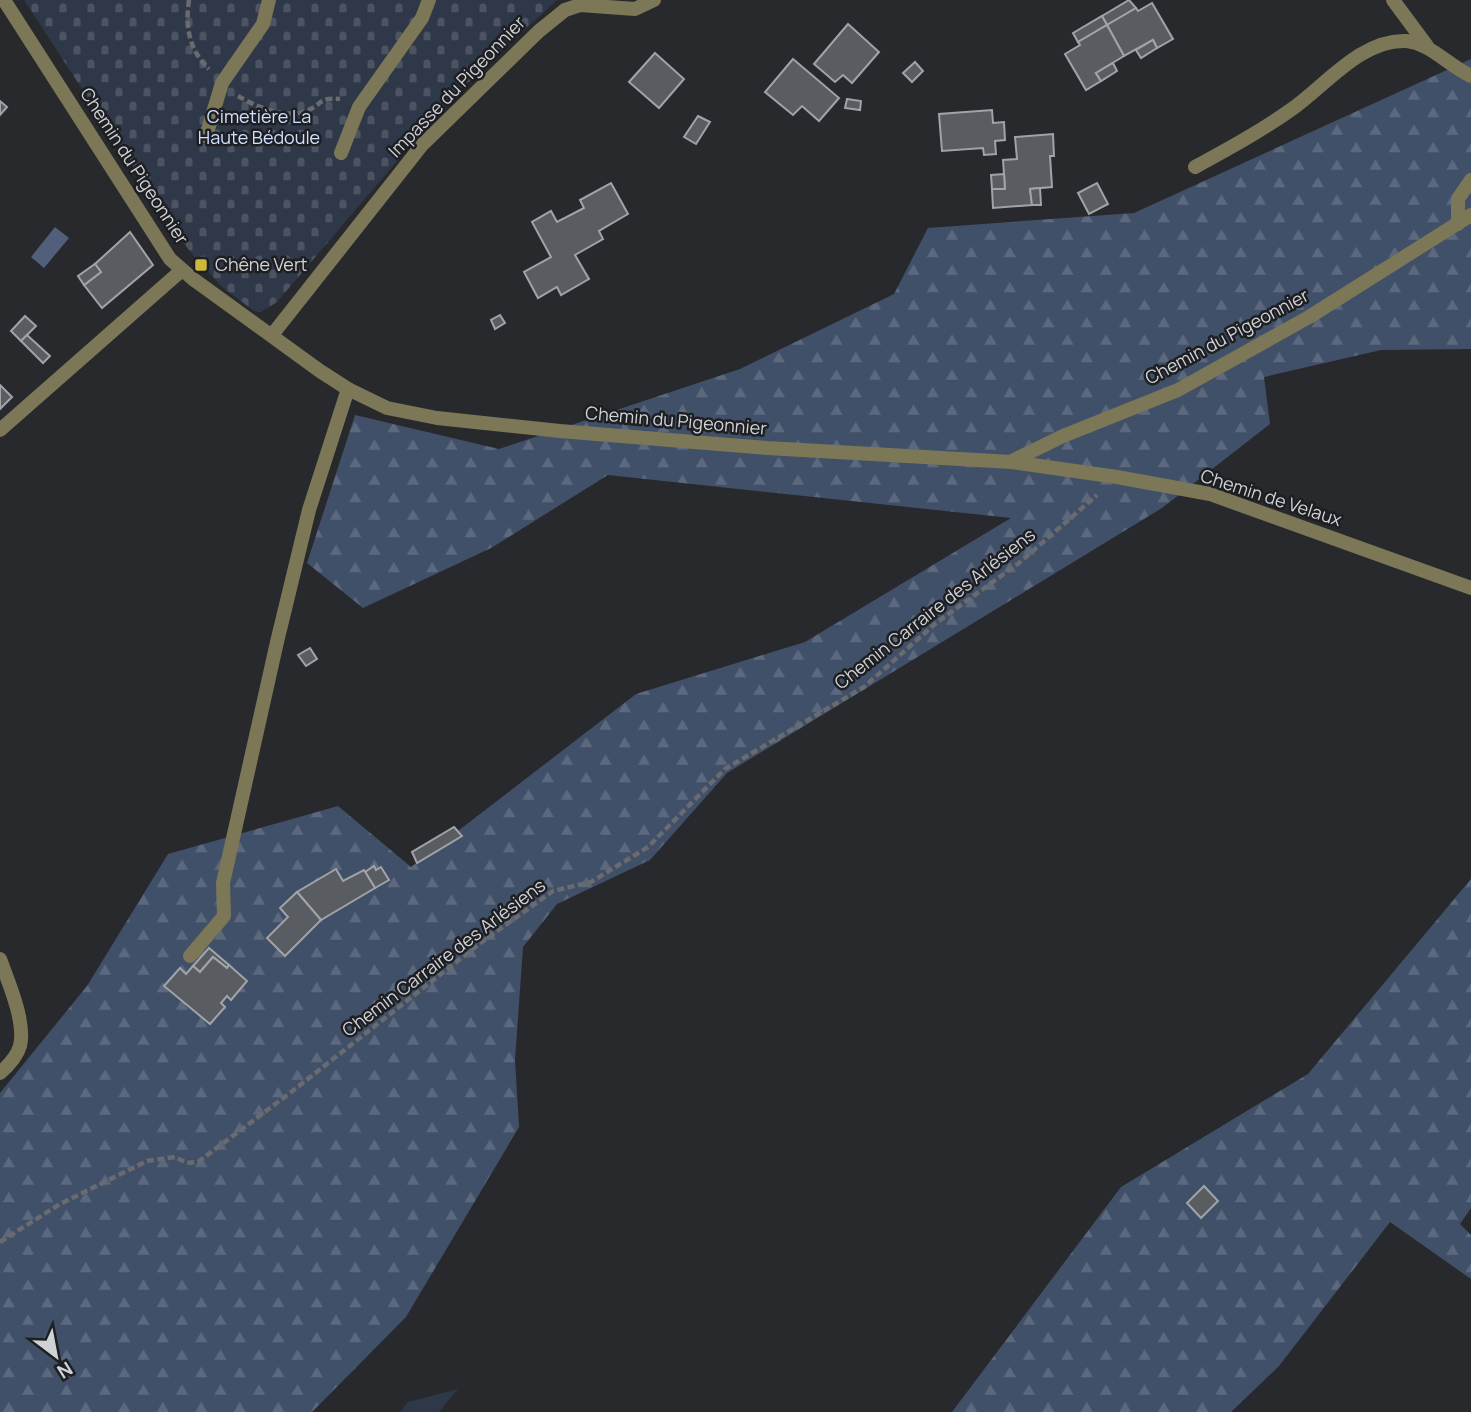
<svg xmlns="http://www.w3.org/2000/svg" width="1471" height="1412" viewBox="0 0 1471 1412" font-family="Manrope,sans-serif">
	<defs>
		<pattern id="forest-firs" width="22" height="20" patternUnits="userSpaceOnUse" patternTransform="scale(1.75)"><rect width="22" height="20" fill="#415069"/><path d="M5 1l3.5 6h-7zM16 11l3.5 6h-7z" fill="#5b687e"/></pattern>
		<pattern id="cemetery-stones" width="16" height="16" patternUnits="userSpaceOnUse" patternTransform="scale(1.75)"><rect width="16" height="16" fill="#2f3848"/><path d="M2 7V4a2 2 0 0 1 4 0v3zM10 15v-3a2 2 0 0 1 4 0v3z" fill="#4c5462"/></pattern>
	</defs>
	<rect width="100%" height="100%" fill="#27292d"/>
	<!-- green -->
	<polygon fill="#2f3848" points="458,1389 439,1412 400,1412 408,1402"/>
	<!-- forest -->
	<g fill="url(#forest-firs)">
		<polygon points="1471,59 1471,349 1381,350 1264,377 1270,424 1162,508 727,773 650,860 557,904 523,947 515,1060 519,1127 406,1317 312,1412 0,1412 0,1093 87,986 168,854 338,806 411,867 636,694 805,642 1011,518 608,475 491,548 363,608 307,563 355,415 499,449 740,369 894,294 928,228 1134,213"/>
		<polygon points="1471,879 1471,1208 1460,1224 1471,1235 1471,1279 1390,1222 1279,1366 1231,1412 952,1412 1121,1187 1308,1074"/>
	</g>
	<!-- cemetery -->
	<polygon fill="url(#cemetery-stones)" points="24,0 557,0 450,99 277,302 261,312 254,311 221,286 192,254 176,233"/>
	<!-- water -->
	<polygon fill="#515f7a" points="55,227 69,238 44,268 31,257"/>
	<!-- building -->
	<g fill="#595c60" stroke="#a0a3a8" stroke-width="2">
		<polygon points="1129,0 1136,8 1107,25 1102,16"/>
		<polygon points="1152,3 1173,39 1157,48 1153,40 1124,56 1107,25 1136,8 1138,11"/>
		<polygon points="1102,16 1107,25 1078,42 1073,33"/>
		<polygon points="848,24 879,52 852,83 843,75 835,82 814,64"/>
		<polygon points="1107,25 1124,56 1096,73 1101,81 1086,90 1065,54 1080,45 1078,42"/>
		<polygon points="1153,40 1157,48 1141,58 1136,50"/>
		<polygon points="655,53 684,79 659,108 629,82"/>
		<polygon points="793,59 839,98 819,121 802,106 793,115 765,92"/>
		<polygon points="915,62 923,71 912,82 903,73"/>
		<polygon points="1113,63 1117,71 1101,81 1096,73"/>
		<polygon points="847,99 861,101 860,110 845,108"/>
		<polygon points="0,101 7,107 0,115"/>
		<polygon points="992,110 993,123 1004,122 1005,140 995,141 996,154 984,155 983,148 942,151 939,114"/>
		<polygon points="698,116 710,122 696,144 684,137"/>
		<polygon points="1053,134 1054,156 1050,156 1052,187 1030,189 1032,205 993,208 992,189 1005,189 1003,160 1017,159 1015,137"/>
		<polygon points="1004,174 1005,189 992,189 991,175"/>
		<polygon points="611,183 628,214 599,231 603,239 575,255 589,279 561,295 557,287 538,298 524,272 551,257 532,222 551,211 557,222 584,208 580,200"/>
		<polygon points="1097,183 1108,204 1089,214 1078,193"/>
		<polygon points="1040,188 1041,205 1032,205 1030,189"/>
		<polygon points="130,232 153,265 102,308 84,285 101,272 95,264"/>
		<polygon points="95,264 101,272 84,285 78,276"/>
		<polygon points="500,315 505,323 495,329 491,320"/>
		<polygon points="25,316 36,326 21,341 11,331"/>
		<polygon points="27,335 50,356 43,363 21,341"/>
		<polygon points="0,385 12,397 0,409"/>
		<polygon points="310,648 317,659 306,666 298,655"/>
		<polygon points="454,827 462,836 417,863 412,852"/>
		<polygon points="374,866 376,870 381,867 389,880 375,888 365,872"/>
		<polygon points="336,869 343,881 364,870 375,888 321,920 297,892"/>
		<polygon points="297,892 321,920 285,956 267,938 288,917 280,908"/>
		<polygon points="209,948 229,965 227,968 213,957 200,972 193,966"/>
		<polygon points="213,957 227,968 229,965 247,981 231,1000 227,996 221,1003 225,1007 210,1024 164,986 180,968 186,974 193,966 200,972"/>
		<polygon points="1204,1186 1218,1201 1201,1218 1187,1203"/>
	</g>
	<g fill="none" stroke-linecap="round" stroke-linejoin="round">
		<!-- path -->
		<g stroke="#696b6f" stroke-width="4.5" stroke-dasharray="7 3.5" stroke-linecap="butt">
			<path d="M189,0C185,27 189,50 209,69"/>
			<path d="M238,96C257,107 284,119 306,111C323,105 317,97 340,99"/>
			<polyline points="0,1242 60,1204 147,1161 175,1157 187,1163 198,1162 290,1093 479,944 553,891 591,882 648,847 725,769 864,687 936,623 1019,563 1097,495"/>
		</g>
		<!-- service -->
		<g stroke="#7c7756" stroke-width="14">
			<polyline points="206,136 222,83 263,24 269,0"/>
			<polyline points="341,153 359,107 422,18 429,0"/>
			<polyline points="190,956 224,916 223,883 277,642 309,510 348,389"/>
			<path d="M0,959C8,981 26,1022 20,1046C17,1056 8,1066 0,1073"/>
		</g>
		<!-- minor -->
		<g stroke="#7c7756" stroke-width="14">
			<polyline points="4,0 170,259 193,279 320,371 348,389 387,408 437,418 560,431 767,448 1012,462 1117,477 1210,494 1471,588"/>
			<polyline points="1393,0 1427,46"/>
			<path d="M1195,167C1228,149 1261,131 1292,109C1325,86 1361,39 1406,41C1430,43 1449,66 1471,76"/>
			<polyline points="1458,224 1458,199 1471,180"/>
			<polyline points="272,335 422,145 539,31 565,10 580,5 635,9 654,0"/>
			<polyline points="0,430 182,270"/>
			<polyline points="1010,462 1063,436 1178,390 1309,317 1471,215"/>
		</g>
	</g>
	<!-- markers -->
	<rect fill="#ccb939" stroke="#1d1f23" stroke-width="2.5" x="194" y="258" width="14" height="14" rx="3.5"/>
	<g text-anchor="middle" stroke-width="5" stroke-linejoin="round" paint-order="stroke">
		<!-- street labels -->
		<g font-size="18" fill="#d1d2d5" stroke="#1d1f23">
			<text transform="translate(457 87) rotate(-46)" y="6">Impasse du Pigeonnier</text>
			<text transform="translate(134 166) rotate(57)" y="6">Chemin du Pigeonnier</text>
			<text transform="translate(1227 337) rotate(-28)" y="6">Chemin du Pigeonnier</text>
			<text transform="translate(676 421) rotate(5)" y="6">Chemin du Pigeonnier</text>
			<text transform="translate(1271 498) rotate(18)" y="6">Chemin de Velaux</text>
			<text transform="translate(935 609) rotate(-38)" y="6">Chemin Carraire des Arlésiens</text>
			<text transform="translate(444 958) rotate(-37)" y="6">Chemin Carraire des Arlésiens</text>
		</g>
		<!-- park labels -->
		<g font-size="18" fill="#cfe0fe" stroke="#1d1f23">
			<text x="259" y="123">Cimetière La<tspan x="259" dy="21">Haute Bédoule</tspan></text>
		</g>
		<!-- poi labels -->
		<g font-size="18" fill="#d1d2d5" stroke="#1d1f23" text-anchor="start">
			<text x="215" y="271">Chêne Vert</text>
		</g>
	</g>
	<!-- north arrow -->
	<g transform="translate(56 1356) rotate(148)" stroke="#1d1f23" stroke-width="5" paint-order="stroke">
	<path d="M0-5L12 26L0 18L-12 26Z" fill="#d1d2d5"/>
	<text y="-10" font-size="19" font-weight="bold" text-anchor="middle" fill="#d1d2d5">N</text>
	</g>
</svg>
